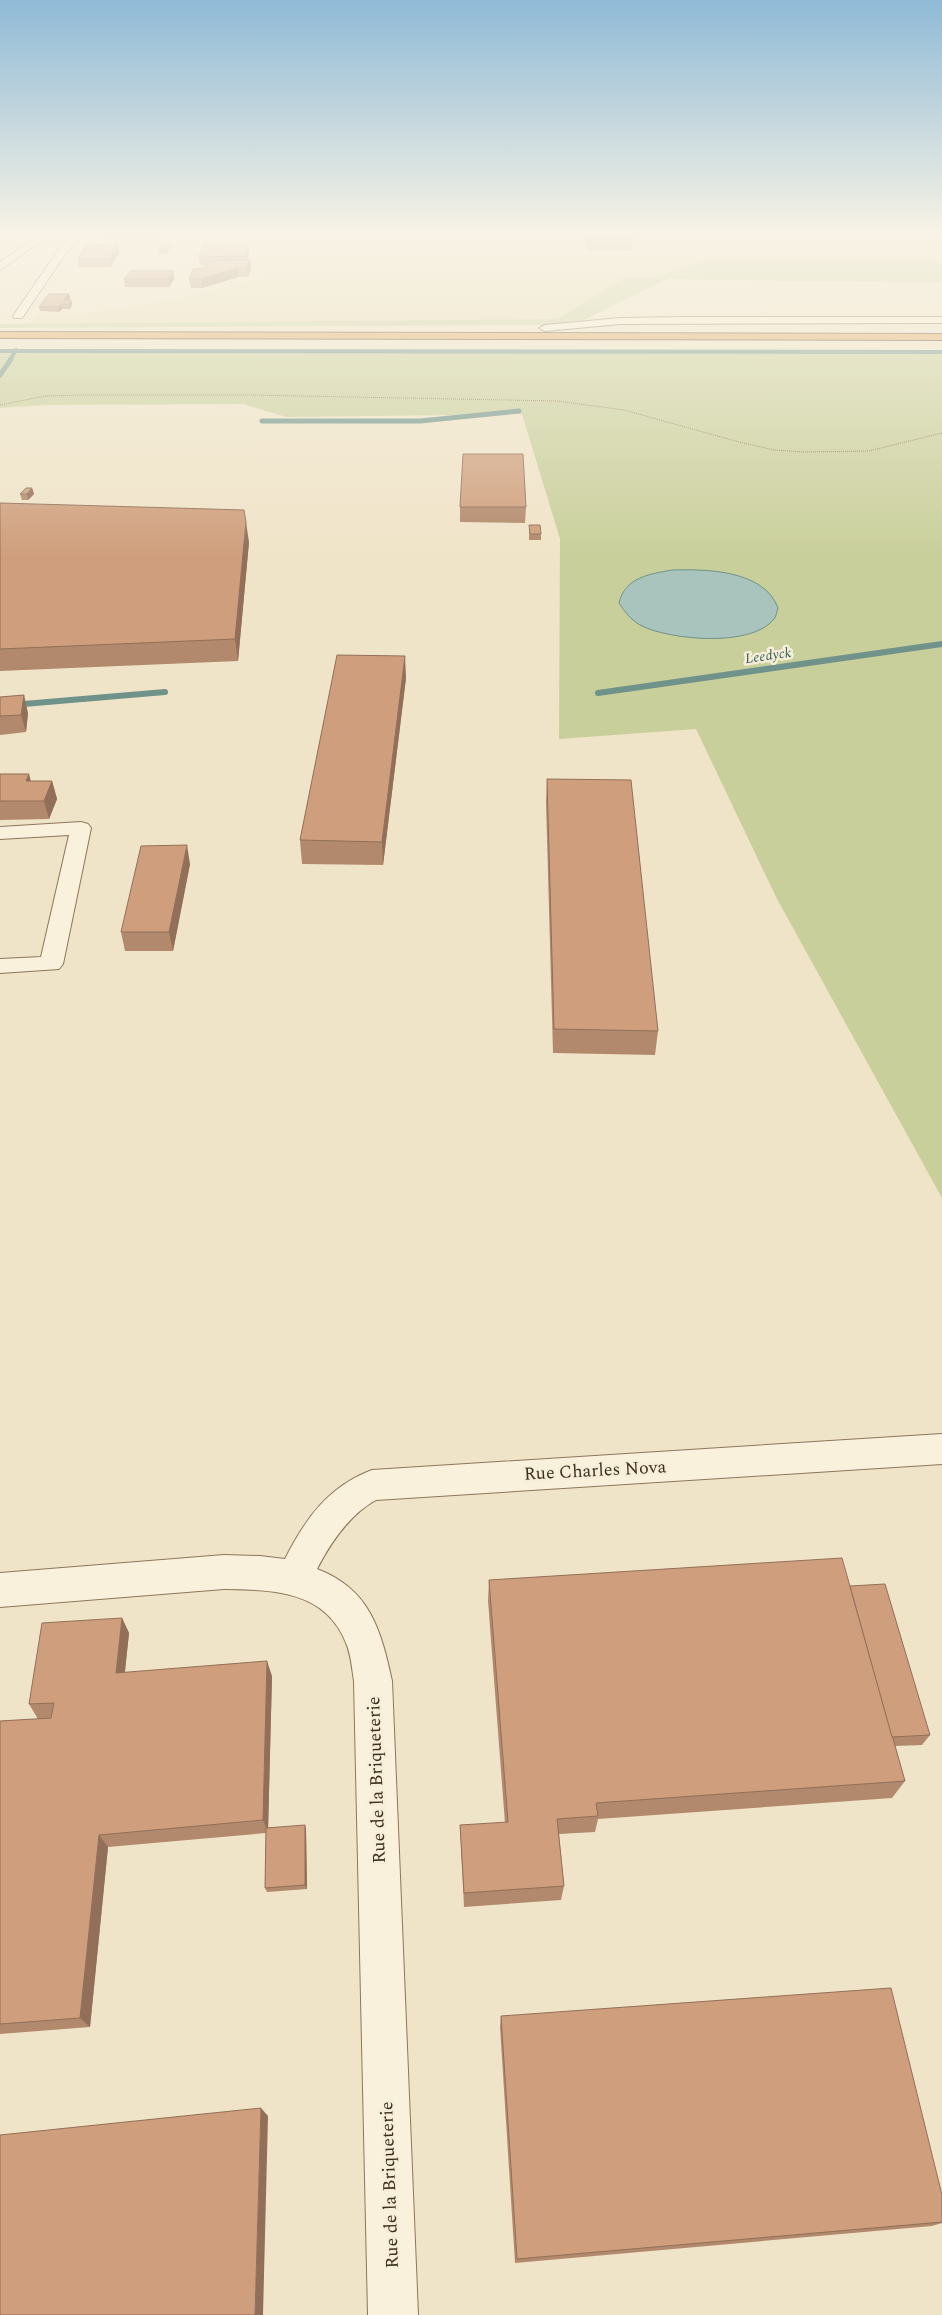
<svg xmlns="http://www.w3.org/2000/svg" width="942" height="2315" viewBox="0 0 942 2315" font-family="Spectral,serif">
	<rect width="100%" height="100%" fill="#f0e4c8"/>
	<!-- farmland -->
	<polygon fill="#e6deb5" points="246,232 570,232 577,253 634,255 633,239 641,239 640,232 942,232 942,261 704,260 658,277 625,277 558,319 30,324 40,314 89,313 140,305 174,299 262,276"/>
	<!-- green -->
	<g fill="#c9cf9b">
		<polygon points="704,260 942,261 942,283 667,279 584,320 543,325 0,328 0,324 557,319 625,277 658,277"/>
		<polygon points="0,349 942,350 942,1198 777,899 696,729 559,739 560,539 522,414 286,417 243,404 46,405 0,408"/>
	</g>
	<!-- water -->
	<path fill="#a9c4bc" stroke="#6f938a" d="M672,570C707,569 764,570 778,608C777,611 776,617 774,619C752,648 668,640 640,625C630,619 625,612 619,603C625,577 650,574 672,570Z"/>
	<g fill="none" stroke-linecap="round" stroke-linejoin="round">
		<!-- stream-far2 -->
		<g stroke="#6f938a" stroke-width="4">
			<polyline points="0,351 942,352"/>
			<polyline points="10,360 16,350"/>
		</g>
		<!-- stream-far1 -->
		<g stroke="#6f938a" stroke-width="5">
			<polyline points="0,375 11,359"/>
			<polyline points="262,421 420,421 519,411"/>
		</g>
		<!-- stream -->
		<g stroke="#6f938a" stroke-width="6">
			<polyline points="598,693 942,644"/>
			<polyline points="0,706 165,692"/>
		</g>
		<defs>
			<g id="minor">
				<polygon points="44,232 54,232 0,270 0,262"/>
				<polygon points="76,232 86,232 66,253 22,318 14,318 13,316 59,249"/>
				<polygon points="569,232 577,232 585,240 577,242 572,239"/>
				<polygon points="688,317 942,317 942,323 620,324 545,331 539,328 545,325 620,318"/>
				<polygon points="81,822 88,824 91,828 63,964 59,969 0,973 0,959 41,957 69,835 0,839 0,827"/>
				<path d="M942,1434V1464L376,1500C349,1515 331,1542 317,1569C370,1589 381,1630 392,1681L418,2315H368L354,1681C352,1669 351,1654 346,1643C325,1590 273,1590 224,1589L0,1607V1573L224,1555L260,1556L285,1559C305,1519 329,1486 372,1470Z"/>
			</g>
			<polygon id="highway" points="0,332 942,334 942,340 0,338"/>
		</defs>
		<!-- minor casing -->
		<use href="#minor" stroke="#8d765c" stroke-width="2"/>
		<!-- highway casing -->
		<use href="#highway" stroke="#5b4430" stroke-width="2"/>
		<!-- path -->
		<polyline stroke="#8d765c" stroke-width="1" stroke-dasharray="1 1" stroke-linecap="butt" points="0,405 45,396 86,395 249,395 557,401 624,410 739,442 774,450 804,452 869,451 942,433"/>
		<!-- minor -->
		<use href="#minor" fill="#faf1dc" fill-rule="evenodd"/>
		<!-- highway -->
		<use href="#highway" fill="#e0a458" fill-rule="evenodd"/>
	</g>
	<!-- wall -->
	<g fill="#b2896c">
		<polygon points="103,232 161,232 158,238 104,239"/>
		<polygon points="628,232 640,232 640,239 631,239 632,243 632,251 586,250 586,236 628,236"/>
		<polygon points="118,244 119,252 111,267 79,267 78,259"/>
		<polygon points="169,245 169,249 167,254 160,254 159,250"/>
		<polygon points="249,251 247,260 250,260 251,268 248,277 238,277 202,288 191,288 189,279 205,268 207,265 200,265 199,257"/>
		<polygon points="173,271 174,279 169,287 125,287 124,279"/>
		<polygon points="69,294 70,298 69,300 71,300 72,304 70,309 62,309 59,312 40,311 39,307"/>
		<polygon points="32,488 34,494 28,500 22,500 20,494"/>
		<polygon points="0,503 249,542 238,661 0,671"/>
		<polygon points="460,507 526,507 525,523 460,522"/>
		<polygon points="529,525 541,534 541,540 529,540"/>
		<polygon points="406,678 383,865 302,864 300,840"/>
		<polygon points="0,697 28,713 26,732 0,735"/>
		<polygon points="0,774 31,781 52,781 57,799 49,819 0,820"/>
		<polygon points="547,779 658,1031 655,1055 553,1053 546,802"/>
		<polygon points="190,864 173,951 125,951 121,932"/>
		<polygon points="489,1580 850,1586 930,1735 922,1745 895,1746 905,1781 892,1798 598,1819 595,1832 559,1834 564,1886 561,1900 464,1907 460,1825 505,1823 488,1601"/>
		<polygon points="122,1618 129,1633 125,1672 272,1676 268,1828 306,1829 307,1889 267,1892 265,1888 266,1833 108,1847 90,2027 0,2034 0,1721 38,1719 29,1704"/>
		<polygon points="501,2016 942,2195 942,2223 932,2226 515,2263 500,2027"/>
	</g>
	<!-- shaded-wall -->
	<g fill="#916f58">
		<polygon points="157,232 161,232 158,238"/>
		<polygon points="248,243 249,251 246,265 245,256"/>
		<polygon points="118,244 119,252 111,267 110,259"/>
		<polygon points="169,245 169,249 167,254 166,250"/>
		<polygon points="250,260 251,268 248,277 247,268"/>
		<polygon points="237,268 238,277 202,288 201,279"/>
		<polygon points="173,271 174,279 169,287 168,279"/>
		<polygon points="69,294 70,298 65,304 64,300"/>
		<polygon points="71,300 72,304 70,309 69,304"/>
		<polygon points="61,304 62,309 59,312 59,307"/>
		<polygon points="32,488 34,494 28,500 27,494"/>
		<polygon points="246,522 249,542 238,661 235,639"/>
		<polygon points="405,656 406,678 383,865 382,842"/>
		<polygon points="24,695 28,713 26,732 21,715"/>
		<polygon points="29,774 34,793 26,781"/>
		<polygon points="52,781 57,799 49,819 44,801"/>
		<polygon points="187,845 190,864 173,951 169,932"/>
		<polygon points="122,1618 129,1633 123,1688 116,1673"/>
		<polygon points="267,1661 272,1676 268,1833 263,1820"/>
		<polygon points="305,1825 306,1829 307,1889 305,1885"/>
		<polygon points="99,1835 108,1847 90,2027 80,2018"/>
		<polygon points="261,2108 268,2116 263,2315 255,2315"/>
	</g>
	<!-- building -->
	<g fill="#cf9f7d" stroke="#916f58">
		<polygon points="628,232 640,232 640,235 629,235"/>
		<polygon points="586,236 631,236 632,243 586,242"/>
		<polygon points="204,243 248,243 245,256 199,257"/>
		<polygon points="118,244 110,259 78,259 86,245"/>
		<polygon points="161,245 169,245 166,250 159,250"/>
		<polygon points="250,260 247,268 237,268 201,279 189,279 193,269 205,268 208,261"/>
		<polygon points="130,271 173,271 168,279 124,279"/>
		<polygon points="49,294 69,294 64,300 71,300 69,304 61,304 59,307 39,307"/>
		<polygon points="463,454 523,454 526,507 460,507"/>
		<polygon points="26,488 32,488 27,494 20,494"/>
		<polygon points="0,503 244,510 246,522 235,639 0,649"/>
		<polygon points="529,525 540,525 541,534 530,534"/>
		<polygon points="337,655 405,656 382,842 300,840"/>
		<polygon points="24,695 21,715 0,716 0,697"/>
		<polygon points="0,774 29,774 26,781 52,781 44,801 0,801"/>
		<polygon points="547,779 631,780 658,1031 554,1029"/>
		<polygon points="187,845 169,932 121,932 141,846"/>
		<polygon points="842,1558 905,1781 596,1803 598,1816 557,1819 564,1886 464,1893 460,1825 508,1822 489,1580"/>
		<polygon points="885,1584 930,1735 892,1737 850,1586"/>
		<polygon points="122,1618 116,1673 267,1661 263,1820 99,1835 80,2018 0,2024 0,1721 51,1718 54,1703 29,1704 42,1623"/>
		<polygon points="305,1825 305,1885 265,1888 266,1828"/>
		<polygon points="891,1988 942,2195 942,2222 517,2259 501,2016"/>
		<polygon points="261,2108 255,2315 0,2315 0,2135"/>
	</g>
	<!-- sky -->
	<linearGradient id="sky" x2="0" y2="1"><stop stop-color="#8fbad6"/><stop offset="0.42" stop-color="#f8f3e6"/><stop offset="1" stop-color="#f8f3e6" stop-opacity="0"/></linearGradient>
	<rect width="942" height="556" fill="url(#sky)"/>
	<g text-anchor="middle" stroke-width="5" stroke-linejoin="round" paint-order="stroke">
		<!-- far-water labels -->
		<g font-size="14" font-style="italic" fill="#2f5d5a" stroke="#f7eed8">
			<text transform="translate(768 655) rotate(-8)" y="5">Leedyck</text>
		</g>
		<!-- near-street labels -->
		<g font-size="18" fill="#3d2e20" stroke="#f7eed8">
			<text transform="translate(595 1470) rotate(-3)" y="6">Rue Charles Nova</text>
			<text transform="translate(376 1780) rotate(-92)" y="6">Rue de la Briqueterie</text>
			<text transform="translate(389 2185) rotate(-92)" y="6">Rue de la Briqueterie</text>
		</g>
	</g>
</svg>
